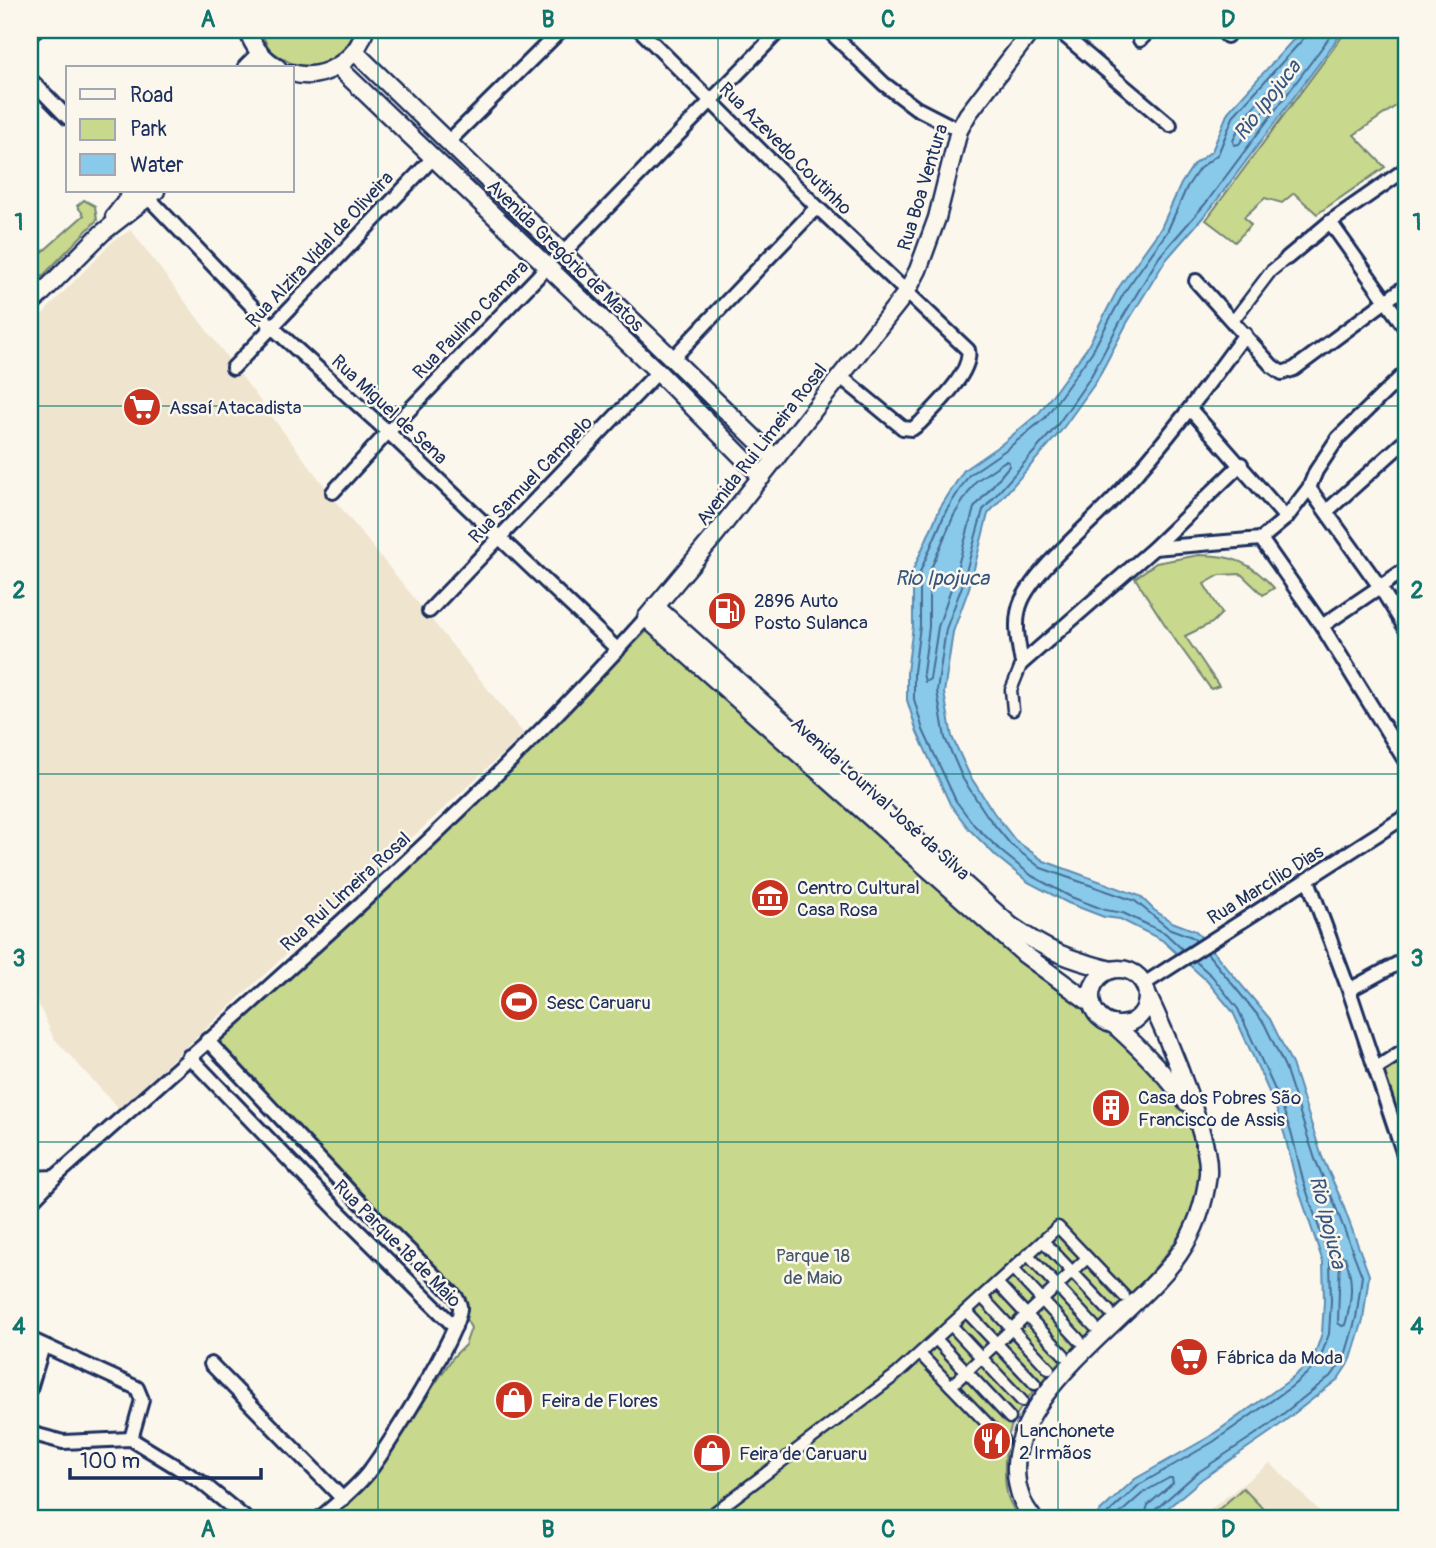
<svg xmlns="http://www.w3.org/2000/svg" width="1436" height="1548" viewBox="0 0 1436 1548" font-family="Pangolin,sans-serif">
	<rect width="100%" height="100%" fill="#fbf7ec"/>
	<filter id="ink" filterUnits="userSpaceOnUse"><feTurbulence type="fractalNoise" baseFrequency=".0143" numOctaves="2"/><feDisplacementMap in="SourceGraphic" scale="14" xChannelSelector="R" yChannelSelector="G"/><feConvolveMatrix kernelMatrix="1 2 1 2 8 2 1 2 1" color-interpolation-filters="sRGB"/></filter>
	<g filter="url(#ink)">
		<!-- built -->
		<g fill="#efe4ce">
			<polygon points="131,230 338,504 524,734 119,1109 53,1037 30,984 30,327 114,240"/>
			<polygon points="1270,1463 1327,1518 1199,1518"/>
		</g>
		<!-- green -->
		<g fill="#c8d88c" stroke="#728475" stroke-width="2">
			<path d="M260,30H356C344,60 313,79 284,59C279,56 273,53 270,49C266,44 263,36 260,30Z"/>
			<polygon points="1347,30 1406,30 1406,99 1354,135 1385,167 1317,214 1294,193 1282,203 1265,198 1244,217 1251,225 1235,242 1206,220"/>
			<polygon points="84,200 95,206 97,220 30,289 30,263 84,215 77,206"/>
			<path d="M1199,555C1233,555 1252,563 1274,588L1263,595L1241,574L1220,575L1204,584L1222,613L1212,623L1185,636L1219,686L1211,689L1171,634L1135,578L1156,563Z"/>
			<path d="M652,626L1124,1042C1146,1066 1175,1089 1189,1119C1249,1241 1066,1329 1016,1416C1004,1437 1003,1471 1007,1494C1009,1502 1015,1511 1018,1518H322L372,1477L454,1356L465,1345L471,1328L465,1317L221,1045L222,1038C370,905 512,767 652,626Z"/>
			<polygon points="1406,1057 1406,1113 1402,1135 1382,1071"/>
			<polygon points="1243,1488 1272,1518 1209,1518"/>
		</g>
		<!-- water -->
		<polygon fill="#89c9ea" stroke="#5d8bb2" stroke-width="2" points="1302,30 1344,30 1211,208 1165,261 1127,323 1096,382 1061,431 988,514 969,588 953,632 944,693 952,737 970,776 994,813 1015,840 1044,861 1140,896 1154,910 1172,922 1196,931 1270,1019 1292,1064 1322,1157 1340,1197 1369,1275 1363,1320 1351,1359 1338,1379 1272,1431 1202,1479 1156,1518 1093,1518 1135,1479 1209,1437 1287,1382 1313,1360 1322,1333 1324,1301 1323,1262 1296,1182 1285,1136 1275,1105 1233,1012 1207,981 1162,940 1120,919 1104,917 1068,903 1028,882 997,857 969,829 950,804 917,732 907,700 907,672 913,626 913,570 940,508 964,470 1003,443 1039,413 1087,348 1119,287 1161,228 1181,184 1194,164 1212,151 1228,112"/>
		<g fill="none" stroke-linecap="round" stroke-linejoin="round">
			<!-- shore -->
			<g stroke="#476d96" stroke-width="2">
				<polygon points="1277,81 1282,81 1283,86 1239,144 1234,145 1233,141 1242,120"/>
				<polygon points="1005,461 1009,462 1009,466 974,508 953,583 938,627 930,679 925,682 923,673 929,627 929,573 954,515 976,481"/>
				<polyline points="1196,941 1192,937 1168,928 1135,901 1041,868 1011,845 988,817 963,779 945,738 937,691 946,629 962,586 983,510 1056,427 1090,378 1121,320 1159,257 1206,203 1335,30"/>
				<polyline points="1183,950 1165,933 1123,913 1105,910 1071,897 1032,876 1002,852 974,825 956,801 923,730 914,699 914,672 920,626 920,572 946,511 969,475 1007,449 1045,418 1092,352 1125,291 1167,232 1187,187 1199,169 1218,154 1234,115 1305,37 1307,30"/>
				<path d="M1340,1256L1345,1257C1354,1280 1352,1301 1345,1325L1342,1326L1338,1323Z"/>
				<polyline points="1103,1518 1139,1485 1213,1442 1291,1387 1318,1364 1329,1334 1331,1301 1330,1261 1303,1180 1292,1135 1281,1103 1238,1009 1212,976 1195,961"/>
				<polyline points="1115,1518 1144,1492 1169,1478 1172,1478 1173,1483 1148,1505 1144,1518"/>
				<polyline points="1153,1518 1155,1510 1197,1473 1268,1426 1333,1374 1345,1356 1356,1318 1362,1276 1333,1200 1315,1159 1285,1067 1264,1023 1207,953"/>
			</g>
			<defs>
				<g id="pedestrian">
					<polyline points="1233,321 1271,271 1287,258"/>
					<polyline points="1013,710 1011,690 1022,663"/>
					<polyline points="1043,1241 1109,1311"/>
					<polyline points="1028,1255 1094,1326"/>
					<polyline points="1013,1269 1079,1340"/>
					<polyline points="997,1283 1064,1355"/>
					<polyline points="982,1297 1049,1369"/>
					<polyline points="966,1311 1035,1384"/>
					<polyline points="951,1325 1022,1401"/>
					<polyline points="936,1339 1010,1418"/>
					<polyline points="920,1354 1003,1440"/>
					<polyline points="951,1386 1087,1258"/>
					<polyline points="707,1518 897,1374 1058,1227 1124,1296"/>
				</g>
				<g id="minor">
					<path d="M640,30L817,207L968,350C973,372 935,407 920,423L912,429L903,428L841,377"/>
					<polyline points="828,30 884,84 916,108 959,130"/>
					<polyline points="1058,30 1170,125"/>
					<polyline points="1221,30 1227,36"/>
					<polyline points="30,36 36,30"/>
					<polyline points="1140,40 1150,30"/>
					<polyline points="30,79 68,118"/>
					<polyline points="449,141 561,30"/>
					<polyline points="142,191 272,327 388,432 618,650"/>
					<polyline points="1330,222 1406,329"/>
					<polyline points="564,252 780,30"/>
					<polyline points="1287,258 1330,222 1406,169"/>
					<polyline points="1196,281 1272,366 1282,373 1294,369 1406,286"/>
					<polyline points="673,358 817,207"/>
					<polyline points="233,368 433,158"/>
					<polyline points="1190,409 1286,518"/>
					<polyline points="1309,488 1380,587 1406,629"/>
					<polyline points="333,492 388,432 548,266"/>
					<polyline points="1327,511 1406,440"/>
					<polyline points="1261,539 1322,626 1406,762"/>
					<polyline points="1261,539 1286,518 1309,488 1316,471 1338,438 1406,372"/>
					<polyline points="1154,548 1261,539"/>
					<polyline points="429,611 658,372"/>
					<polyline points="1322,626 1406,569"/>
					<path d="M1022,663C1018,642 1013,620 1022,600C1038,566 1093,522 1119,493C1165,443 1205,389 1245,334"/>
					<polyline points="1022,663 1154,548 1241,464"/>
					<polyline points="1308,880 1349,990 1406,1161"/>
					<polyline points="1144,984 1406,816"/>
					<polyline points="1349,990 1406,959"/>
					<path d="M207,1040L355,1197L456,1297C457,1300 460,1303 460,1307C462,1330 385,1452 367,1474C353,1491 336,1504 320,1518"/>
					<polyline points="189,1056 336,1209 455,1327"/>
					<polyline points="1375,1069 1406,1049"/>
					<polyline points="30,1178 55,1177"/>
					<path d="M30,1203L55,1177C257,997 466,820 646,618"/>
					<polyline points="30,1339 137,1388 142,1400 131,1439"/>
					<polyline points="211,1364 343,1499"/>
					<polyline points="30,1389 43,1346"/>
					<polyline points="30,1433 63,1442 131,1439 201,1482 245,1518"/>
				</g>
				<g id="tertiary">
					<path d="M248,30C252,47 264,59 278,68"/>
					<polyline points="1032,30 968,114 959,130 937,218 918,270 906,293 712,539 646,618 1024,954 1092,1004"/>
					<polyline points="355,52 776,459"/>
					<polyline points="338,67 658,372 762,477"/>
					<polyline points="246,68 260,54"/>
					<path d="M292,73C323,82 357,60 365,30"/>
					<polyline points="114,217 134,191"/>
					<polyline points="30,305 102,233 156,191"/>
					<path d="M656,607L1010,925C1047,951 1068,959 1111,970"/>
					<circle cx="1119" cy="997" r="28"/>
					<path d="M1113,1024C1140,1048 1165,1073 1186,1102"/>
					<path d="M1033,1518C1029,1512 1024,1506 1022,1500C984,1405 1133,1321 1179,1254C1195,1231 1205,1202 1208,1174C1209,1156 1203,1139 1198,1122C1184,1078 1167,1036 1147,994"/>
				</g>
			</defs>
			<!-- pedestrian casing -->
			<use href="#pedestrian" stroke="#1b2f5e" stroke-width="15"/>
			<!-- minor casing -->
			<use href="#minor" stroke="#1b2f5e" stroke-width="18"/>
			<!-- tertiary casing -->
			<use href="#tertiary" stroke="#1b2f5e" stroke-width="21"/>
			<!-- pedestrian -->
			<use href="#pedestrian" stroke="#fbf7ec" stroke-width="10"/>
			<!-- minor -->
			<use href="#minor" stroke="#fbf7ec" stroke-width="12"/>
			<!-- tertiary -->
			<use href="#tertiary" stroke="#fbf7ec" stroke-width="16"/>
		</g>
	</g>
	<!-- grid -->
	<path fill="none" stroke="#0f766e" stroke-width="2" stroke-opacity="0.55" d="M378,30V1518M718,30V1518M1058,30V1518M30,406H1406M30,774H1406M30,1142H1406"/>
	<!-- icons -->
	<defs>
		<symbol id="supermarket-disc" viewBox="-11 -11 22 22"><circle r="9.5" fill="#c8321e" stroke="#fbf7ec"/><path d="M-6-5.5h2.5l.6 2H6L4.5 2H-2.5L-4.4-4H-6ZM-1.5 3.2a1.3 1.3 0 1 0 .1 0ZM3 3.2a1.3 1.3 0 1 0 .1 0Z" fill="#fff"/></symbol>
		<symbol id="fuel-disc" viewBox="-11 -11 22 22"><circle r="9.5" fill="#c8321e" stroke="#fbf7ec"/><path d="M-5.5-6h7V0h2V4h1.3V-2.5L3-4.5l.8-.8L6-3V5H2.5V1h-1V6h-7ZM-4.2-4.7v3.2H.2V-4.7Z" fill="#fff"/></symbol>
		<symbol id="museum-disc" viewBox="-11 -11 22 22"><circle r="9.5" fill="#c8321e" stroke="#fbf7ec"/><path d="M0-6L6-3V-2H-6V-3ZM-5-1h2V3h-2ZM-1-1h2V3h-2ZM3-1h2V3H3ZM-6 4H6V6H-6Z" fill="#fff"/></symbol>
		<symbol id="stadium-disc" viewBox="-11 -11 22 22"><circle r="9.5" fill="#c8321e" stroke="#fbf7ec"/><path d="M0-5a6.5 5 0 1 0 0 10a6.5 5 0 1 0 0-10ZM-3.5-1.8h7v3.6h-7Z" fill="#fff"/></symbol>
		<symbol id="building-disc" viewBox="-11 -11 22 22"><circle r="9.5" fill="#c8321e" stroke="#fbf7ec"/><path d="M-4-6H4V6H1V3H-1V6H-4ZM-2.5-4.3h1.7v1.8h-1.7ZM.8-4.3h1.7v1.8H.8ZM-2.5-1h1.7V.8h-1.7ZM.8-1h1.7V.8H.8Z" fill="#fff"/></symbol>
		<symbol id="shop-disc" viewBox="-11 -11 22 22"><circle r="9.5" fill="#c8321e" stroke="#fbf7ec"/><path d="M-5-2.5h2.3a2.7 3.5 0 0 1 5.4 0H5L5.5 6h-11ZM-1.5-2.5h3a1.5 2.3 0 0 0-3 0Z" fill="#fff"/></symbol>
		<symbol id="restaurant-disc" viewBox="-11 -11 22 22"><circle r="9.5" fill="#c8321e" stroke="#fbf7ec"/><path d="M-5-6h1v4h1v-4h1v4h1v-4h1v5L-1.5 .5V6h-2V.5L-5-1ZM5-6V6H3V1.5H1.5Q1.5-4 5-6Z" fill="#fff"/></symbol>
	</defs>
	<g fill-rule="evenodd">
		<use href="#supermarket-disc" x="120" y="385" width="44" height="44"/>
		<use href="#fuel-disc" x="705" y="589" width="44" height="44"/>
		<use href="#museum-disc" x="748" y="876" width="44" height="44"/>
		<use href="#stadium-disc" x="497" y="980" width="44" height="44"/>
		<use href="#building-disc" x="1089" y="1086" width="44" height="44"/>
		<use href="#supermarket-disc" x="1167" y="1335" width="44" height="44"/>
		<use href="#shop-disc" x="492" y="1378" width="44" height="44"/>
		<use href="#restaurant-disc" x="970" y="1419" width="44" height="44"/>
		<use href="#shop-disc" x="690" y="1431" width="44" height="44"/>
	</g>
	<g text-anchor="middle" stroke-width="5" stroke-linejoin="round" paint-order="stroke">
		<!-- street labels -->
		<g font-size="19" fill="#1b2f5e" stroke="#fbf7ec">
			<text transform="translate(786 148) rotate(45)" y="7">Rua Azevedo Coutinho</text>
			<text transform="translate(922 187) rotate(-73)" y="7">Rua Boa Ventura</text>
			<text transform="translate(319 249) rotate(-47)" y="7">Rua Alzira Vidal de Oliveira</text>
			<text transform="translate(566 255) rotate(44)" y="7">Avenida Gregório de Matos</text>
			<text transform="translate(470 319) rotate(-46)" y="7">Rua Paulino Camara</text>
			<text transform="translate(390 409) rotate(43)" y="7">Rua Miguel de Sena</text>
			<text transform="translate(761 444) rotate(-52)" y="7">Avenida Rui Limeira Rosal</text>
			<text transform="translate(530 479) rotate(-46)" y="7">Rua Samuel Campelo</text>
			<text transform="translate(881 798) rotate(42)" y="7">Avenida Lourival José da Silva</text>
			<text transform="translate(1265 884) rotate(-32)" y="7">Rua Marcílio Dias</text>
			<text transform="translate(345 891) rotate(-42)" y="7">Rua Rui Limeira Rosal</text>
			<text transform="translate(398 1243) rotate(45)" y="7">Rua Parque 18 de Maio</text>
		</g>
		<!-- poi labels -->
		<g font-size="19" fill="#1b2f5e" stroke="#fbf7ec" text-anchor="start">
			<text x="169" y="414">Assaí Atacadista</text>
			<text x="754" y="607">2896 Auto<tspan x="754" dy="22">Posto Sulanca</tspan></text>
			<text x="797" y="894">Centro Cultural<tspan x="797" dy="22">Casa Rosa</tspan></text>
			<text x="546" y="1009">Sesc Caruaru</text>
			<text x="1138" y="1104">Casa dos Pobres São<tspan x="1138" dy="22">Francisco de Assis</tspan></text>
			<text x="1216" y="1364">Fábrica da Moda</text>
			<text x="541" y="1407">Feira de Flores</text>
			<text x="1019" y="1437">Lanchonete<tspan x="1019" dy="22">2 Irmãos</tspan></text>
			<text x="739" y="1460">Feira de Caruaru</text>
		</g>
		<!-- park labels -->
		<g font-size="19" fill="#46596a" stroke="#fbf7ec">
			<text x="813" y="1262">Parque 18<tspan x="813" dy="22">de Maio</tspan></text>
		</g>
		<!-- water labels -->
		<g font-size="21" font-style="italic" fill="#365681" stroke="#fbf7ec">
			<text transform="translate(1267 100) rotate(-52)" y="7">Rio Ipojuca</text>
			<text x="942" y="585">Rio Ipojuca</text>
			<text transform="translate(1328 1222) rotate(76)" y="7">Rio Ipojuca</text>
		</g>
	</g>
	<!-- margin -->
	<rect width="1436" height="1548" fill="none" stroke="#fbf7ec" stroke-width="77"/>
	<!-- legend -->
	<rect x="66" y="66" width="228" height="126" fill="#fbf7ec" stroke="#a1a7b3" stroke-width="2"/>
	<rect x="80" y="89" width="35" height="10" fill="#fbf7ec" stroke="#a1a7b3" stroke-width="2"/>
	<text x="130" y="102" font-size="21" fill="#1b2f5e">Road</text>
	<rect x="80" y="119" width="35" height="21" fill="#c8d88c" stroke="#a1a7b3" stroke-width="2"/>
	<text x="130" y="136" font-size="21" fill="#1b2f5e">Park</text>
	<rect x="80" y="154" width="35" height="21" fill="#89c9ea" stroke="#a1a7b3" stroke-width="2"/>
	<text x="130" y="172" font-size="21" fill="#1b2f5e">Water</text>
	<!-- scale -->
	<path d="M70 1468v10h191v-10" fill="none" stroke="#1b2f5e" stroke-width="3.5"/>
	<text x="80" y="1468" font-size="21" fill="#1b2f5e" stroke="#fbf7ec" stroke-width="5" paint-order="stroke">100 m</text>
	<rect x="38" y="38" width="1360" height="1472" fill="none" stroke="#0f766e" stroke-width="2.5"/>
	<g font-size="23" text-anchor="middle" font-weight="bold" fill="#0f766e">
		<text x="208" y="27">A</text>
		<text x="548" y="27">B</text>
		<text x="888" y="27">C</text>
		<text x="1228" y="27">D</text>
		<text x="19" y="230">1</text>
		<text x="1417" y="230">1</text>
		<text x="19" y="598">2</text>
		<text x="1417" y="598">2</text>
		<text x="19" y="966">3</text>
		<text x="1417" y="966">3</text>
		<text x="19" y="1334">4</text>
		<text x="1417" y="1334">4</text>
		<text x="208" y="1537">A</text>
		<text x="548" y="1537">B</text>
		<text x="888" y="1537">C</text>
		<text x="1228" y="1537">D</text>
	</g>
</svg>
